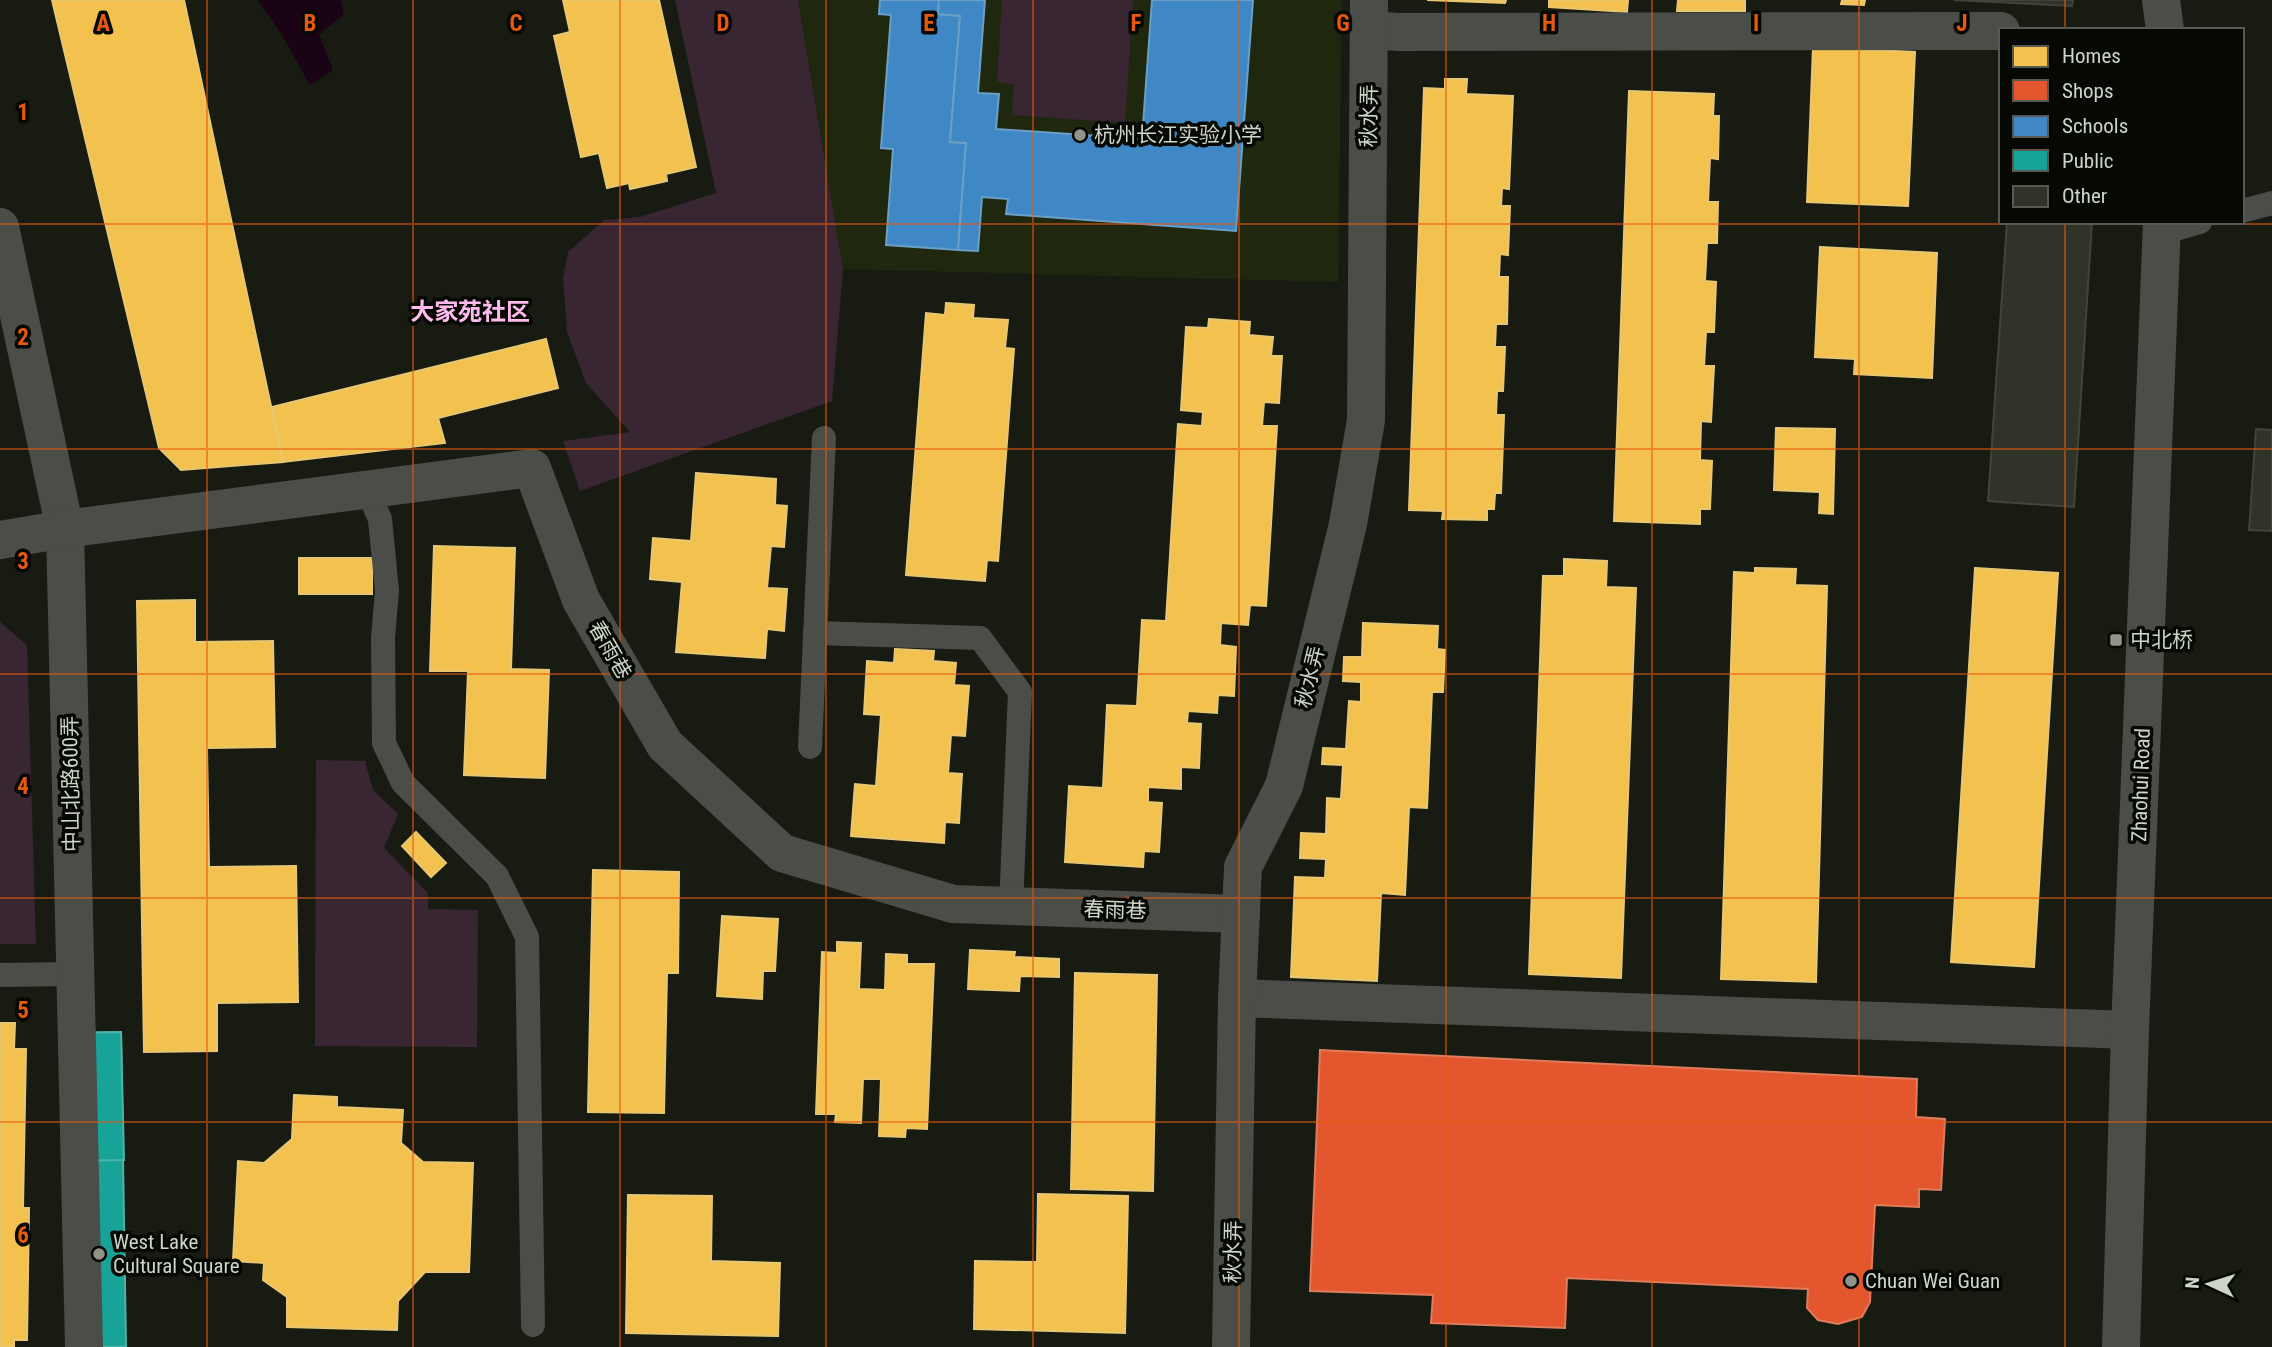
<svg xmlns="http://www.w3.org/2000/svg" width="2272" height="1347" viewBox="0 0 2272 1347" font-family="'Roboto Condensed','Noto Sans SC',sans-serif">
	<rect width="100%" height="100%" fill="#181b11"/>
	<!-- built -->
	<polygon fill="#1f270f" points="798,0 1342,0 1338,282 843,269"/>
	<!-- green -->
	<g fill="#382633">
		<polygon points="675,0 798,0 843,269 832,401 580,491 563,441 630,432 586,383 567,332 563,278 568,252 604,220 640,217 716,193"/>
		<polygon points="1002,0 1133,0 1125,123 1012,115 1014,84 997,82"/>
		<polygon points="0,622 27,645 36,944 0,944"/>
		<polygon points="316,760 365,761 373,790 398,814 384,848 428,893 428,909 478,910 477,1047 315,1046"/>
	</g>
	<!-- water -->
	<polygon fill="#1a0314" points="258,0 341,0 344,14 319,35 333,70 310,85 282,35"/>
	<!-- homes -->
	<g fill="#f2c14e" stroke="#e8c773" stroke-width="2">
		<polygon points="52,0 184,0 283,462 181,470 159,448"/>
		<polygon points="563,0 659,0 696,167 666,174 667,181 630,189 629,183 607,188 599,153 581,157 554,36 570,32"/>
		<polygon points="1427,0 1506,0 1505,3"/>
		<polygon points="1549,0 1628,0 1627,12 1549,7"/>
		<polygon points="1678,0 1745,0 1745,11 1677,11"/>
		<polygon points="1842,0 1865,0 1864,5 1841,4"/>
		<polygon points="1813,47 1915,52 1908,206 1807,202"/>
		<polygon points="1445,79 1467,79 1466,94 1513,96 1509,189 1502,188 1501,206 1510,206 1508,255 1500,254 1499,277 1508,277 1507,324 1496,324 1495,347 1505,347 1503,391 1497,391 1496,415 1504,415 1501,493 1495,493 1494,509 1487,509 1487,520 1442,519 1443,511 1409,510 1424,88 1445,89"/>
		<polygon points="1629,91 1714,94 1713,116 1719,116 1718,159 1710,158 1708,202 1718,202 1717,243 1707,243 1705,281 1716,282 1714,332 1706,332 1704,366 1714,366 1711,422 1701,421 1700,460 1712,461 1710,509 1700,509 1700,524 1614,521"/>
		<polygon points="1820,247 1937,253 1932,378 1854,374 1855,359 1815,357"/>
		<polygon points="946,303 974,305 973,318 1008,320 1005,348 1014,349 998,561 987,560 985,581 906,575 926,313 945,315"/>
		<polygon points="1209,319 1250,322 1249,335 1273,337 1271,356 1282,356 1279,403 1264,402 1262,426 1277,426 1266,606 1250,605 1248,625 1221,623 1220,645 1236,647 1234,696 1218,695 1217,713 1188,711 1187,723 1201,724 1199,768 1181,767 1181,789 1148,787 1148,802 1162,803 1159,852 1144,851 1143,867 1065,862 1069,786 1103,788 1107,705 1137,706 1142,620 1166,621 1178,424 1202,426 1203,412 1181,410 1186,327 1208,328"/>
		<polygon points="546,339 558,388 438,418 445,443 283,462 272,407"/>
		<polygon points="1776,428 1835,429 1833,514 1819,513 1820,492 1774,490"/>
		<polygon points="696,473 776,479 775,505 787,506 784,547 771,546 767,588 787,589 784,631 767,629 765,658 676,652 682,582 650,579 653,538 691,541"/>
		<polygon points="434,546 515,548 511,669 549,670 545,778 464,775 468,671 430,671"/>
		<rect x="299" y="558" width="73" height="36"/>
		<polygon points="1564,559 1607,561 1606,587 1636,588 1621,978 1529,974 1543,576 1564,576"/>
		<polygon points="1755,568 1796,569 1795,585 1827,586 1816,982 1721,979 1734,572 1755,573"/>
		<polygon points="1975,568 2058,573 2034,967 1951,962"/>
		<polygon points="195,600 195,642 273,641 275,747 207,748 209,867 296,866 298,1002 217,1003 217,1051 144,1052 137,601"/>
		<polygon points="1363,623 1438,626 1437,649 1445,650 1443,692 1432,692 1427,808 1409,807 1405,895 1381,893 1377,981 1291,977 1295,877 1325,878 1326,859 1300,858 1301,833 1326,834 1327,798 1341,799 1343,765 1322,764 1323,748 1346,749 1349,701 1361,702 1361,682 1343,681 1344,657 1362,657"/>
		<polygon points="895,649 934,651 933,661 956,663 954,685 969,686 965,736 951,735 948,773 962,774 959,823 945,822 944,843 851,836 855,784 876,786 881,715 864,714 867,661 894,663"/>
		<polygon points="416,832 446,863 431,877 402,846"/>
		<polygon points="593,870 679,872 678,973 667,973 664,1113 588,1112"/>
		<polygon points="722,916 778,919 775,971 763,971 762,999 717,996"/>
		<polygon points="837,942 861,943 859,989 885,990 886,954 907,955 907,964 934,964 927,1129 906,1128 905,1137 879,1136 881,1079 863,1079 861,1123 835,1122 836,1114 816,1114 822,952 837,953"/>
		<polygon points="970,950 1015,952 1014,957 1059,959 1059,977 1020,976 1019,991 968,989"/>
		<polygon points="1075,973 1157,975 1153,1191 1071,1189"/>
		<polygon points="0,1023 15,1023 14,1049 26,1049 23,1208 29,1208 27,1340 14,1340 14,1347 0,1347"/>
		<polygon points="294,1095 337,1097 337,1107 403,1110 401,1143 423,1162 473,1163 469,1272 425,1272 398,1301 397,1330 287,1327 287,1297 263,1280 264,1263 233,1261 238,1161 264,1163 292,1139"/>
		<polygon points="1038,1194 1128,1196 1125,1333 974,1329 975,1261 1037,1262"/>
		<polygon points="628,1195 712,1196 711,1261 780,1263 778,1336 626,1333"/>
	</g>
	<!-- shops -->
	<polygon fill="#e4572e" stroke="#de7c5c" stroke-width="2" points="1320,1050 1917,1079 1916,1117 1945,1119 1941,1190 1919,1189 1919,1207 1875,1205 1870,1302 1862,1317 1838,1324 1818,1320 1807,1308 1808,1289 1567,1278 1565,1328 1431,1323 1433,1295 1310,1291"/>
	<!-- schools -->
	<g fill="#3f88c5" stroke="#6a9fc6" stroke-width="2">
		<polygon points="880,0 939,0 938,14 960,16 950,142 966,143 958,250 886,245 893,149 881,148 891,15 879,14"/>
		<polygon points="939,0 985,0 978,93 999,94 996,129 1142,139 1152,0 1253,0 1236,231 1006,214 1008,199 982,197 978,251 958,250 966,143 950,142 960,16 938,14"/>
	</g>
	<!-- public -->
	<g fill="#17a398" stroke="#4eb2a6" stroke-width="2">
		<polygon points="121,1032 126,1347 73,1347 72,1033"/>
		<polygon points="121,1032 124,1160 73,1161 72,1033"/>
	</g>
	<!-- building -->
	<g fill="#303428" stroke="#41443b" stroke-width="2">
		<polygon points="1954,0 2073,0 2072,6"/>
		<polygon points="2007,222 2092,222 2074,507 1988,501"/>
		<polygon points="2256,429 2272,430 2272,531 2249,530"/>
	</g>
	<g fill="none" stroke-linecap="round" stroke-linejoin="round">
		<!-- service -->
		<g stroke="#4b4d48" stroke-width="24">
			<polyline points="2242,211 2272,203"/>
			<polyline points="2162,233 2200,222"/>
			<polyline points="367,490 380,519 387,591 383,637 384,743 403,783 497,876 527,937 533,1325"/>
			<polyline points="815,633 980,638 1020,692 1011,906"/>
			<polyline points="810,747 824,438"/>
			<polyline points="0,975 75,974"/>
		</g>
		<!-- minor -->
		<g stroke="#4b4d48" stroke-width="38">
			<polyline points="1369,30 1399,32 2001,31"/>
			<polyline points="0,227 65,529 84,1347"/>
			<polyline points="0,540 65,529 532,468 581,600 665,745 782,853 953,904 1241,914"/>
			<polyline points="1237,998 2130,1030"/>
			<polyline points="1231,1347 1237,998 1243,867 1284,786 1348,524 1366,420 1369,0"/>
		</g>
		<!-- tertiary -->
		<g stroke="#4b4d48" stroke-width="38">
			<polyline points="2161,0 2165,30"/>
			<polyline points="2121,1347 2130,1030 2162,222"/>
		</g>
	</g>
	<!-- grid -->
	<path fill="none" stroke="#e8590c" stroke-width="2" stroke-opacity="0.55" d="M207,0V1347M413,0V1347M620,0V1347M826,0V1347M1033,0V1347M1239,0V1347M1446,0V1347M1652,0V1347M1859,0V1347M2065,0V30M2065,222V1347M0,224H2272M0,449H2272M0,674H2272M0,898H2272M0,1122H2272"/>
	<!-- markers -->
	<g fill="#8f9388" stroke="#060803" stroke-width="2.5">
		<circle cx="1080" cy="135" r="7"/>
		<rect x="2109" y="633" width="14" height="14" rx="3.5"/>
		<circle cx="99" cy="1254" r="7"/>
		<circle cx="1851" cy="1281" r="7"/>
	</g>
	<g text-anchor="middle" stroke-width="7" stroke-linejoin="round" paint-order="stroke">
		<!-- street labels -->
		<g font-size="21" fill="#cfd4c8" stroke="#060803">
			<text transform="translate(1369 116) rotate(-89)" y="7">秋水弄</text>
			<text transform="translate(610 650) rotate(60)" y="7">春雨巷</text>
			<text transform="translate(1310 677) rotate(-76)" y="7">秋水弄</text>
			<text transform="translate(71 784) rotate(-91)" y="7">中山北路600弄</text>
			<text transform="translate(2141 785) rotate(-88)" y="7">Zhaohui Road</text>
			<text transform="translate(1115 910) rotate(2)" y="7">春雨巷</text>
			<text transform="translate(1233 1252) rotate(-89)" y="7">秋水弄</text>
		</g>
		<!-- poi labels -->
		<g font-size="21" fill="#cfd4c8" stroke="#060803" text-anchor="start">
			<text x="1094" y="142">杭州长江实验小学</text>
			<text x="2130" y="647">中北桥</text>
			<text x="113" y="1249">West Lake<tspan x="113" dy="24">Cultural Square</tspan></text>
			<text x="1865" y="1288">Chuan Wei Guan</text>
		</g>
		<!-- quarter labels -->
		<g font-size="24" font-weight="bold" fill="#febaec" stroke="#060803">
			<text x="470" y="320">大家苑社区</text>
		</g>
	</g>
	<g font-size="23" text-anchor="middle" font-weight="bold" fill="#e8590c" stroke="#060803" stroke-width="7" stroke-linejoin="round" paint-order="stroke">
		<text x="103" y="31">A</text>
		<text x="310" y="31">B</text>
		<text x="516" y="31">C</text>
		<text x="723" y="31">D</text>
		<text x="929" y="31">E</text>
		<text x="1136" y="31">F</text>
		<text x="1343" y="31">G</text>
		<text x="1549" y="31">H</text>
		<text x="1756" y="31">I</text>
		<text x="1962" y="31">J</text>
		<text x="23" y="120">1</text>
		<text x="23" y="345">2</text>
		<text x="23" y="569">3</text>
		<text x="23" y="794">4</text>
		<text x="23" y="1018">5</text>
		<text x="23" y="1243">6</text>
	</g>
	<!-- legend -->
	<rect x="1999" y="28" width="245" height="196" fill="#060803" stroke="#565a52" stroke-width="2"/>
	<rect x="2013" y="46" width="35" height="21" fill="#f2c14e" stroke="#565a52" stroke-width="2"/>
	<text x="2062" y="63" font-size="21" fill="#cfd4c8">Homes</text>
	<rect x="2013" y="80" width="35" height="21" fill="#e4572e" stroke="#565a52" stroke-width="2"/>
	<text x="2062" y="98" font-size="21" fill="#cfd4c8">Shops</text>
	<rect x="2013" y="116" width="35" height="21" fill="#3f88c5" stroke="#565a52" stroke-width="2"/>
	<text x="2062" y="133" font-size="21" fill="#cfd4c8">Schools</text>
	<rect x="2013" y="150" width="35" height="21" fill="#17a398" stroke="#565a52" stroke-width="2"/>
	<text x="2062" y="168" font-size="21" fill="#cfd4c8">Public</text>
	<rect x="2013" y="186" width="35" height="21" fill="#303428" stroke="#565a52" stroke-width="2"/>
	<text x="2062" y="203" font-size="21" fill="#cfd4c8">Other</text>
	<!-- north arrow -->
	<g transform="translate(2209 1284) rotate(274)" stroke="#060803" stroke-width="5" paint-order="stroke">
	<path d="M0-5L12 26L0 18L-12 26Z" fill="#cfd4c8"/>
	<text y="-10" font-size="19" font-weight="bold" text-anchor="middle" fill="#cfd4c8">N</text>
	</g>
</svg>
